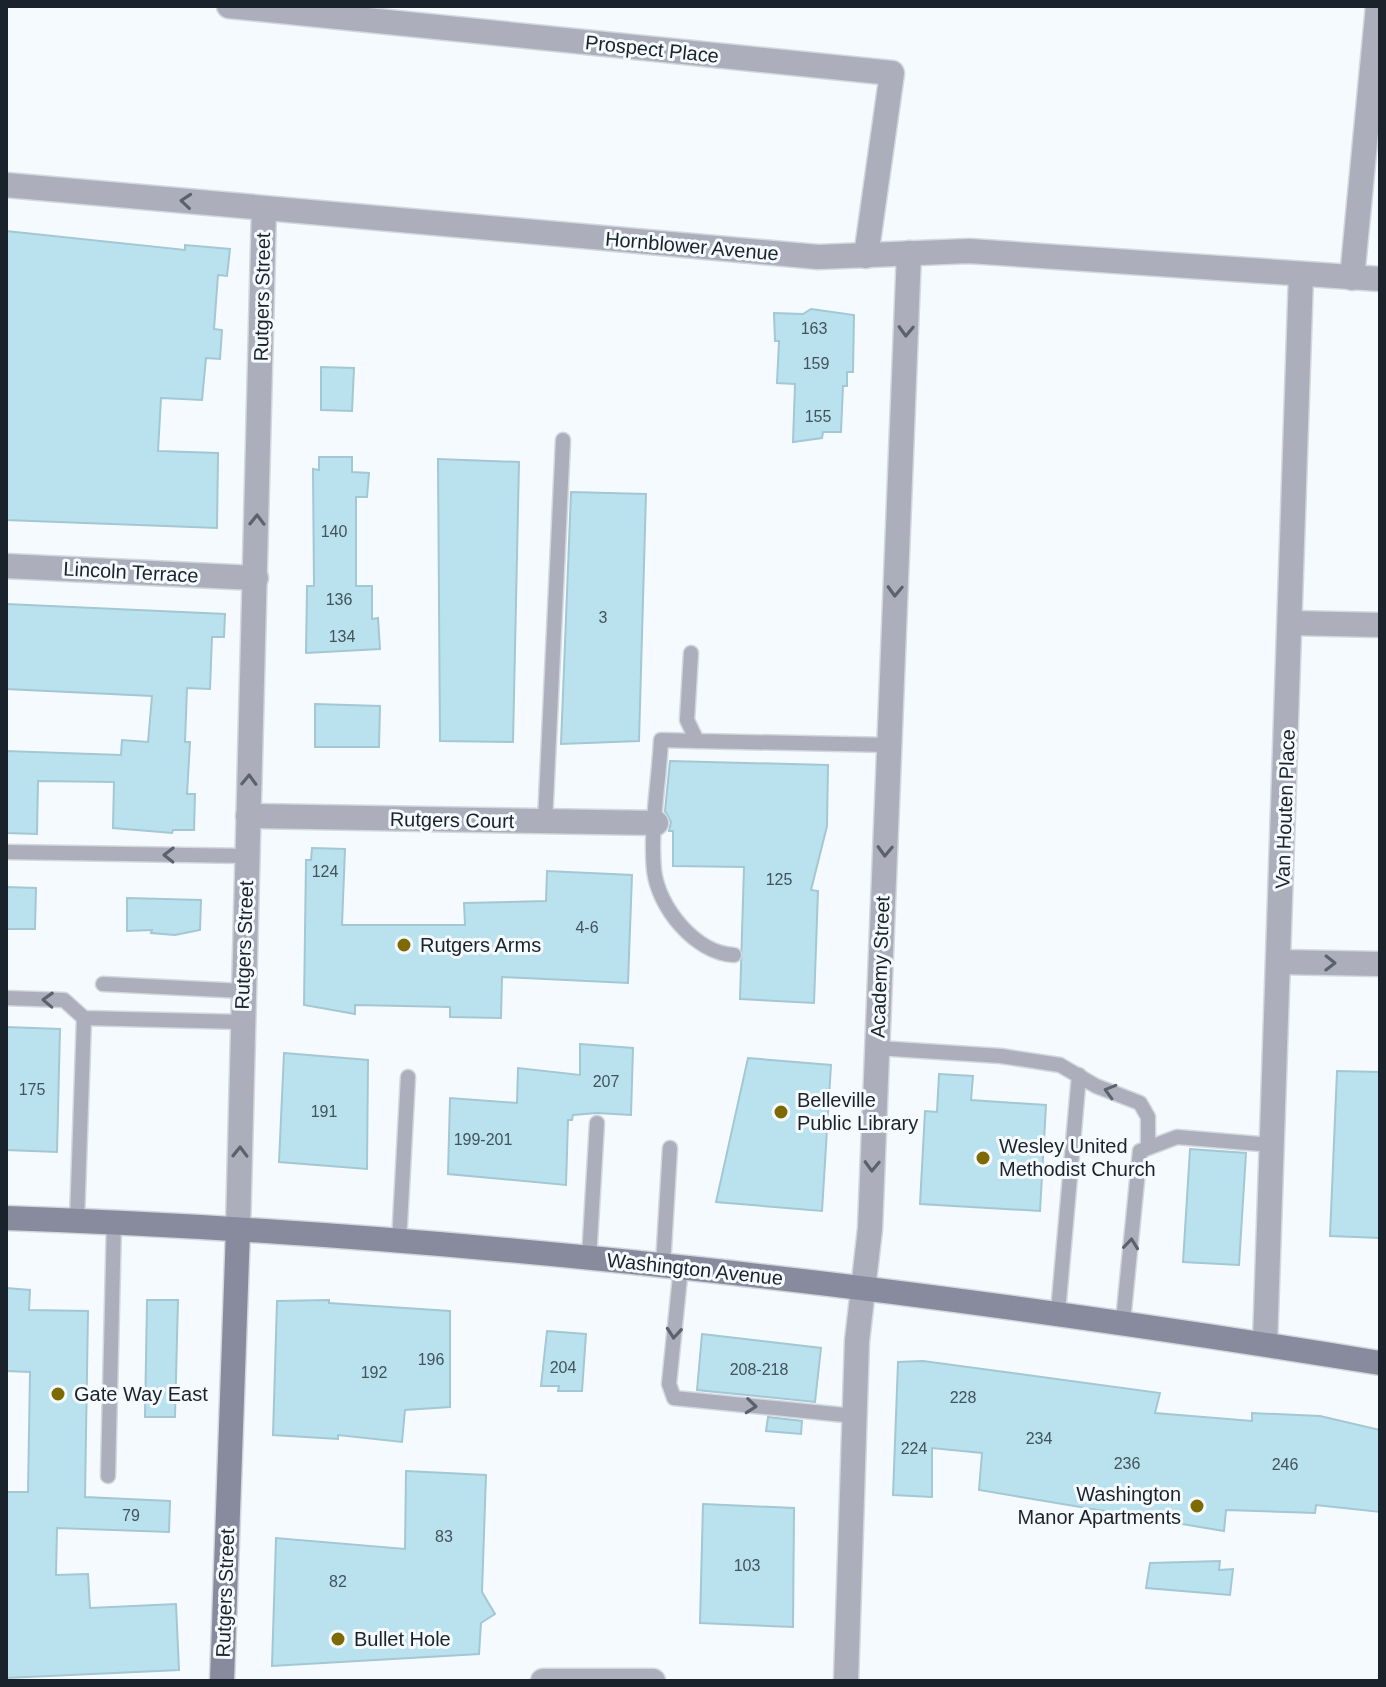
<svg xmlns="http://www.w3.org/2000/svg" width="1386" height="1687" viewBox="0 0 1386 1687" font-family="Helvetica,sans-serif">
	<rect width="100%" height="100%" fill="#f5faff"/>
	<!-- building -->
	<g fill="#bae2ee" stroke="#a3c7d3" stroke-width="2">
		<polygon points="6,231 185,250 185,245 230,249 227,276 218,275 214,329 222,330 220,359 206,358 202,400 161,398 158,451 218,453 217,528 6,520"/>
		<polygon points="811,309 854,315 853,372 847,372 847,386 843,386 841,432 823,432 822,438 793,442 795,384 777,383 779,341 775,341 774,313 803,314"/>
		<polygon points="321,367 354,368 352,411 321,410"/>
		<polygon points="319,457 352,457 352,472 369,473 367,497 356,497 356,586 372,586 372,619 378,618 380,649 306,653 307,586 314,586 313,469 319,470"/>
		<polygon points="438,459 519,462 513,742 440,741"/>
		<polygon points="571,492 646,494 639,741 561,744"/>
		<polygon points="6,604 225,614 224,637 212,637 210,689 187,688 185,742 190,742 187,794 195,794 194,830 173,830 172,833 113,828 114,782 38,781 37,834 6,833 6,751 121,755 122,740 148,742 152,696 6,689"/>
		<polygon points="315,704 380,706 379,747 315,747"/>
		<polygon points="670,761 828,765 827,826 811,890 818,891 814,1003 740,999 744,867 673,866 673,831 669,831 671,822 665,811"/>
		<polygon points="312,848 345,849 342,925 465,925 464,903 546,901 547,871 632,875 628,983 502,977 501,1018 450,1017 450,1007 355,1005 355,1014 304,1005 306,860 311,860"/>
		<polygon points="6,887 36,888 35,929 6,929"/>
		<polygon points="127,898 201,900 200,930 175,935 151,933 152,930 127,931"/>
		<polygon points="6,1027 60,1029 57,1152 6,1150"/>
		<polygon points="580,1044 633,1048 631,1115 597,1113 573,1115 572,1120 568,1120 566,1185 448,1174 450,1098 517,1103 518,1068 580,1075"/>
		<polygon points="284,1053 368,1060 367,1169 279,1162"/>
		<polygon points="748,1058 831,1065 822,1211 716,1202"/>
		<polygon points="1337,1071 1380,1072 1380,1238 1330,1236"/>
		<polygon points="939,1074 973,1076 971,1100 1046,1105 1040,1211 920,1204 925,1111 937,1112"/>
		<polygon points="1190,1149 1246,1153 1239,1265 1183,1262"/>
		<polygon points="6,1288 30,1290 29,1310 88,1311 85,1497 170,1501 169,1532 57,1528 56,1575 88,1574 90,1608 176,1604 179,1670 6,1678 6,1492 28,1492 30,1372 6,1371"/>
		<polygon points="147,1300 178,1300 175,1417 145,1417"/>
		<polygon points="329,1300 329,1303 450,1311 450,1407 405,1410 402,1442 338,1435 338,1439 273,1435 277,1301"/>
		<polygon points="547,1331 586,1334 582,1391 558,1391 559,1386 541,1386"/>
		<polygon points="702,1334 821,1348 815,1402 697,1390"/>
		<polygon points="923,1361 1160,1393 1155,1413 1252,1421 1252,1413 1320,1416 1380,1430 1380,1512 1316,1505 1315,1513 1226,1510 1224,1531 979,1490 982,1453 932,1448 932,1497 893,1495 898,1362"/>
		<polygon points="768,1417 802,1421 801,1434 766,1431"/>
		<polygon points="406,1471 486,1475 482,1592 495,1614 481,1623 479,1654 272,1666 276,1538 405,1549"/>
		<polygon points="703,1504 794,1508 793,1627 700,1623"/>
		<polygon points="1220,1561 1219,1570 1233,1569 1230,1595 1146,1588 1150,1563"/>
	</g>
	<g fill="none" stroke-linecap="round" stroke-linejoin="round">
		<defs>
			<g id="service">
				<polyline points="691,653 687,720 697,741 889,745"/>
				<path d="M697,741L661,740C659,782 650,829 654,870C658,907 695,953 734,955"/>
				<polyline points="545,822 563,440"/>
				<polyline points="6,852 247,856"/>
				<polyline points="103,984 243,991"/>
				<polyline points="6,998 64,1000 84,1018 242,1022"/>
				<polyline points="877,1048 1001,1056 1060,1065 1096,1086 1140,1103 1148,1117 1148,1147"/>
				<polyline points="77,1220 84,1018"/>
				<polyline points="399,1242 408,1077"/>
				<polyline points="589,1258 597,1123"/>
				<polyline points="663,1265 670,1148"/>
				<polyline points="681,1267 669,1384 674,1398 855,1416"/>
				<polyline points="1058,1312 1079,1075"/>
				<polyline points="1123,1321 1140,1151 1177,1137 1273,1145"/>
				<polyline points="108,1476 114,1222"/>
			</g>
			<g id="minor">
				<polyline points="229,6 892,73 866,256"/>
				<polyline points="6,185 818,257 969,251 1380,279"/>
				<polyline points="1352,278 1378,6"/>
				<polyline points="6,566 256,578"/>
				<polyline points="1291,623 1380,625"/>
				<polyline points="248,816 656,823"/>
				<polyline points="1280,962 1380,964"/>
				<polyline points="238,1230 264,209"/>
				<polyline points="1265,1344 1301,275"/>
				<polyline points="543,1681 653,1681"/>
				<polyline points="846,1681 857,1341 870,1229 909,253"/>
			</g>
			<g id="secondary">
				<path d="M6,1218C467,1234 925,1289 1380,1363"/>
				<polyline points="222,1681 238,1230"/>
			</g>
		</defs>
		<!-- service casing -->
		<use href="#service" stroke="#d2d8dd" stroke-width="17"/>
		<!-- minor casing -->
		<use href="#minor" stroke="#d2d8dd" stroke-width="27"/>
		<!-- secondary casing -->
		<use href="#secondary" stroke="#d2d8dd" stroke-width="27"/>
		<!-- service -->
		<use href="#service" stroke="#adaebc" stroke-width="14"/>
		<!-- minor -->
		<use href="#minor" stroke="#adaebc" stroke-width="24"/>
		<!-- secondary -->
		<use href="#secondary" stroke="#888a9d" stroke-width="24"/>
	</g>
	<!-- one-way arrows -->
	<defs><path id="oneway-chevron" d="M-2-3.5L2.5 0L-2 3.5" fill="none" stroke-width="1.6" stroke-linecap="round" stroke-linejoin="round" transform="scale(2)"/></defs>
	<g stroke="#5c626c">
		<use href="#oneway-chevron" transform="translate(186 201) rotate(-175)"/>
		<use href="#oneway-chevron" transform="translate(906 331) rotate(92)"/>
		<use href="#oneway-chevron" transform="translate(257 520) rotate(-89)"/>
		<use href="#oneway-chevron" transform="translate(895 591) rotate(92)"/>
		<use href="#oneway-chevron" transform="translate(249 780) rotate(-88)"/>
		<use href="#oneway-chevron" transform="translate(885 851) rotate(92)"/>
		<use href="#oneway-chevron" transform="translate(169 855) rotate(-179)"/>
		<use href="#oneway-chevron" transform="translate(1330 963) rotate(1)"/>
		<use href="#oneway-chevron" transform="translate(48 1000) rotate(-178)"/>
		<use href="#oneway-chevron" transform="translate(1110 1091) rotate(-164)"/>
		<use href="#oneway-chevron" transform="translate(240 1152) rotate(-89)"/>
		<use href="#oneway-chevron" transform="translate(872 1166) rotate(92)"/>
		<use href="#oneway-chevron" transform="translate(1131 1244) rotate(-84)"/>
		<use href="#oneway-chevron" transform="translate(674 1333) rotate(95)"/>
		<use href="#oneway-chevron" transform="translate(751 1406) rotate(6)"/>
	</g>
	<!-- markers -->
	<g fill="#7e6a02" stroke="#f5faff" stroke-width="3">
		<circle cx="404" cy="945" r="8"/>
		<circle cx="781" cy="1112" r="8"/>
		<circle cx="983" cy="1158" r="8"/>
		<circle cx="58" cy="1394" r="8"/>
		<circle cx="1197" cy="1506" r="8"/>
		<circle cx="338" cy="1639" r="8"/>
	</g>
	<g text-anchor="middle" stroke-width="6" stroke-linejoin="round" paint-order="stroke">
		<!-- number labels -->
		<g font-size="16" fill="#42535c">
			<text x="814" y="334">163</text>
			<text x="816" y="369">159</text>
			<text x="818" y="422">155</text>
			<text x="334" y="537">140</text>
			<text x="339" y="605">136</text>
			<text x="603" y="623">3</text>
			<text x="342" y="642">134</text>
			<text x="325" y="877">124</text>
			<text x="779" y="885">125</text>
			<text x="587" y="933">4-6</text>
			<text x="606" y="1087">207</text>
			<text x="32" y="1095">175</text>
			<text x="324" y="1117">191</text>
			<text x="483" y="1145">199-201</text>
			<text x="431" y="1365">196</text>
			<text x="563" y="1373">204</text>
			<text x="759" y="1375">208-218</text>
			<text x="374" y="1378">192</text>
			<text x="963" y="1403">228</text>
			<text x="1039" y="1444">234</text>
			<text x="914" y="1454">224</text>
			<text x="1127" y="1469">236</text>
			<text x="1285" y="1470">246</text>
			<text x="131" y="1521">79</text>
			<text x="444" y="1542">83</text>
			<text x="747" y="1571">103</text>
			<text x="338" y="1587">82</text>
		</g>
		<!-- street labels -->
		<g font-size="20" fill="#1a232b" stroke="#f5faff">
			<text transform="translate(652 49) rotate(6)" y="7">Prospect Place</text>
			<text transform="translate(692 246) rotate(5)" y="7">Hornblower Avenue</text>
			<text transform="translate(262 297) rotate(-89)" y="7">Rutgers Street</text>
			<text transform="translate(131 572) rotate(3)" y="7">Lincoln Terrace</text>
			<text transform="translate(1285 809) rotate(-88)" y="7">Van Houten Place</text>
			<text transform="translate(452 820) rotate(1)" y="7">Rutgers Court</text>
			<text transform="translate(244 945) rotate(-88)" y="7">Rutgers Street</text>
			<text transform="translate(880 967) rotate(-88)" y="7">Academy Street</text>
			<text transform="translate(695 1269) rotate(6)" y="7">Washington Avenue</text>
			<text transform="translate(225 1593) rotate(-88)" y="7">Rutgers Street</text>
		</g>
		<!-- poi labels -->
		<g font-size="20" fill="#1a232b" stroke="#f5faff" text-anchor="start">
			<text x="420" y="952">Rutgers Arms</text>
			<text x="797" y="1107">Belleville<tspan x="797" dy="23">Public Library</tspan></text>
			<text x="999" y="1153">Wesley United<tspan x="999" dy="23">Methodist Church</tspan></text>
			<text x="74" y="1401">Gate Way East</text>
			<text x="1181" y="1501" text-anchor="end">Washington<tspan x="1181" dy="23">Manor Apartments</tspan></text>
			<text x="354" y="1646">Bullet Hole</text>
		</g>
	</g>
	<!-- border -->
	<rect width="1386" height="1687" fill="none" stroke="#1a232b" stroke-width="16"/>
</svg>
